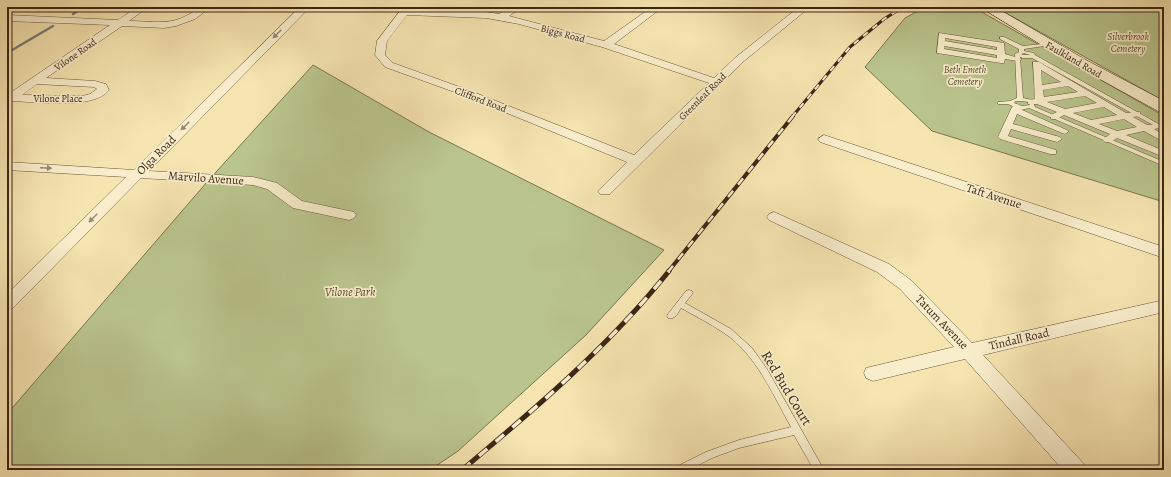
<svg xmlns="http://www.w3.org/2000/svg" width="1171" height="477" viewBox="0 0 1171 477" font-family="Alegreya,serif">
	<rect width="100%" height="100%" fill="#f6e5b1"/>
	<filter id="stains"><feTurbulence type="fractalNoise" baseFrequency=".005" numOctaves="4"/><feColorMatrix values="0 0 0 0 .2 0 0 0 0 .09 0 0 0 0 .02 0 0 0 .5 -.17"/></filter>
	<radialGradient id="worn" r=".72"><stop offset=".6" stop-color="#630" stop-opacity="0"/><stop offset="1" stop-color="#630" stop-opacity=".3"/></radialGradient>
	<!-- green -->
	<g fill="#bac58d" stroke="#7b7652">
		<polygon points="925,7 973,7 1164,116 1164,202 932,131 865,67 905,18"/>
		<polygon points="995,7 1164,7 1164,101"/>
		<polygon points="313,65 429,132 664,250 586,335 458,451 430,470 7,470 7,414 207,182"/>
	</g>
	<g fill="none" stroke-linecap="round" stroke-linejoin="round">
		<!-- stream -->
		<g stroke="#7a8077" stroke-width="2.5">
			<polyline points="73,14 83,7"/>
			<polyline points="7,53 53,26"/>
		</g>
		<defs>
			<g id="service">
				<path d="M1000,37H1004L1023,46L1051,43V45L1024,49V51L1034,53L1035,55L1164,127V131L1032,58H1023L1020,57L1023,98L1032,100L1035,107L1164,162V166L1029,108L1021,110L1008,104H998V102L1010,101L1017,98L1015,54L1019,52V49L1000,39ZM1024,53L1030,55H1024L1021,54ZM1015,101H1022L1028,102L1030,105L1022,106L1014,103Z"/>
				<path d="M689,290L692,291L693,293L685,303L731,329L752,348L767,369L824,470H814L794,435L739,448L712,458L689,470H674L676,467L706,452L739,440L791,427C773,395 756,354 724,333C711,324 695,316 681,308C678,313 675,320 668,318L667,316L668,314L686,291Z"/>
			</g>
			<g id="pedestrian">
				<path d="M939,33L1004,43L1005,54L1022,59L1018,61L1005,59L1004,63H1001L937,53ZM945,38L997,47V50L945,41ZM944,46L997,55V58L944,49Z"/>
				<path d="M1033,62H1039L1126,113L1140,112V116L1133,117L1147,125L1160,124V128L1154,129L1164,135V142L1144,131L1126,135L1164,151V157L1117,138L1111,142H1105L1103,140L1110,134L1064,115L1057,119H1051V115L1057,112L1037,104H1028V100L1035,99ZM1041,70L1061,82L1042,85ZM1068,86L1078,92L1044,97L1043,90ZM1085,96L1097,103L1065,109L1047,102ZM1104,107L1117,115L1091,120L1073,113ZM1124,119L1137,127L1117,131L1099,124Z"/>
				<polygon points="1016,104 1019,105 1020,109 1069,131 1065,134 1062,133 1017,114 1013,124 1060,137 1062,139 1057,142 1011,129 1008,136 1056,150 1056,154 1050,154 1000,139 998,137 1012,107"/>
			</g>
			<g id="minor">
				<path d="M137,7H148L129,21C145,21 161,24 176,20C190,16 196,7 211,7L195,19L176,26L164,28L122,26L46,78L95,81L106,84L109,90C94,110 36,102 12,101L7,103V95L110,25L7,21V15L118,20ZM37,84L94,87L97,89L90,94L82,96L22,95Z"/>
				<polygon points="300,7 310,7 149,171 253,177 277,183 302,201 354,212 356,215 354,218 349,220 293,208 267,189 253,185 141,178 13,308 7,310 7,294 126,177 7,170 7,162 134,170"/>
				<path d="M403,7H413L411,9L486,12L499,14L511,7H522L509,16L604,41L652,7H663L614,44L714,78L736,57L799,7H810L744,61L610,194H600L598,191L627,162L460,94L385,67L375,55L377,41ZM407,15L486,18L519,24L602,47L709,83L634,155L468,90L393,63L385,55L387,41Z"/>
				<polygon points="824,135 1164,247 1164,258 820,142 818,139"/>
				<polygon points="774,212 889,264 912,281 972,343 1164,300 1164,312 983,355 1083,463 1086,470 1063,470 965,359 873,381 866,378 864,373 866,368 954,347 900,289 877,272 769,220 767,217 769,214"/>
			</g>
			<polygon id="secondary" points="980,7 995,7 1086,60 1164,101 1164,113 1158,111 1076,66"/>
		</defs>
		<!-- service casing -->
		<use href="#service" stroke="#6a563d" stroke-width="1"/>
		<!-- pedestrian casing -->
		<use href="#pedestrian" stroke="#6a563d" stroke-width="1"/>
		<!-- minor casing -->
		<use href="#minor" stroke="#6a563d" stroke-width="1"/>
		<!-- secondary casing -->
		<use href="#secondary" stroke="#3c2616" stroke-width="1"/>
		<!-- service -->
		<use href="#service" fill="#f9eecc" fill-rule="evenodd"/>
		<!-- pedestrian -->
		<use href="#pedestrian" fill="#f9eecc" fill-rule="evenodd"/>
		<!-- minor -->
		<use href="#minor" fill="#f9eecc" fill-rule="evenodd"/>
		<!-- secondary -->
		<use href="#secondary" fill="#f9eecc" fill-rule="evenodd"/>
		<defs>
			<polyline id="rail-far2" points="792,117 850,47 884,19 903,7"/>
			<polyline id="rail-far1" points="668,272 793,116"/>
			<path id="rail" d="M462,470C536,408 609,346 669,271"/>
		</defs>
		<!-- rail-far2 casing -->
		<use href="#rail-far2" stroke="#3c2616" stroke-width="3"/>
		<!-- rail-far1 casing -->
		<use href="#rail-far1" stroke="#3c2616" stroke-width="4"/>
		<!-- rail casing -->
		<use href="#rail" stroke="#3c2616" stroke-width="5"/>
		<!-- rail-far2 -->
		<use href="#rail-far2" stroke="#f9eecc" stroke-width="2" stroke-dasharray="6" stroke-linecap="butt"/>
		<!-- rail-far1 -->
		<use href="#rail-far1" stroke="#f9eecc" stroke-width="2.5" stroke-dasharray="8" stroke-linecap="butt"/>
		<!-- rail -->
		<use href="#rail" stroke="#f9eecc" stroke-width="3.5" stroke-dasharray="11" stroke-linecap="butt"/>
	</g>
	<!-- one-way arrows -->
	<defs><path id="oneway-solid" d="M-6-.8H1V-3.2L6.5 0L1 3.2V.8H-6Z"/></defs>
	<g fill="#9a8a71">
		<use href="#oneway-solid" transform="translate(277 34) rotate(135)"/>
		<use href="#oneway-solid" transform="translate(185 126) rotate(135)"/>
		<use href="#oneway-solid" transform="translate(46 168) rotate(3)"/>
		<use href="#oneway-solid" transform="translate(93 218) rotate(135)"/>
	</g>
	<g text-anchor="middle" stroke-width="3.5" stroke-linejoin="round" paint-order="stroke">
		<!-- far-street labels -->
		<g font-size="10" fill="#3c2616" stroke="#f9eecc">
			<text transform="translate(563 33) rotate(15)" y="4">Biggs Road</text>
			<text transform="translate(75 54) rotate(-35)" y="4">Vilone Road</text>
			<text transform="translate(1074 59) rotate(30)" y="4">Faulkland Road</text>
			<text transform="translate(702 96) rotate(-45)" y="4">Greenleaf Road</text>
			<text x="58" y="102">Vilone Place</text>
			<text transform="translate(481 99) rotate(21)" y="4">Clifford Road</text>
		</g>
		<!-- far-park labels -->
		<g font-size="10" font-style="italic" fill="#5c4e34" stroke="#f9eecc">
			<text x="1128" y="40">Silverbrook<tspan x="1128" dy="12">Cemetery</tspan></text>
			<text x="965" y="73">Beth Emeth<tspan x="965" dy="12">Cemetery</tspan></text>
		</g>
		<!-- street labels -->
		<g font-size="12" fill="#3c2616" stroke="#f9eecc">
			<text transform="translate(156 155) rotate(-45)" y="4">Olga Road</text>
			<text transform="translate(206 178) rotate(4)" y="4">Marvilo Avenue</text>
			<text transform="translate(994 196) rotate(18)" y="4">Taft Avenue</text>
			<text transform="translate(942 322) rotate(46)" y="4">Tatum Avenue</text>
			<text transform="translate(1019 339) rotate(-13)" y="4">Tindall Road</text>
		</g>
		<!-- park labels -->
		<g font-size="12" font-style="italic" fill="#5c4e34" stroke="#f9eecc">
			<text x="350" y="296">Vilone Park</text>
		</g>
		<!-- near-street labels -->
		<g font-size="14" fill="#3c2616" stroke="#f9eecc">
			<text transform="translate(787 388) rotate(59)" y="5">Red Bud Court</text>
		</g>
	</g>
	<!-- margin -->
	<rect width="1171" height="477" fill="none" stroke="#f6e5b1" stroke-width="24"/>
	<rect x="8" y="8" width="1155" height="461" fill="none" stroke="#3c2616" stroke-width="2"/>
	<rect x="12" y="12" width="1147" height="453" fill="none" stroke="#3c2616"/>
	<rect width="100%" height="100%" filter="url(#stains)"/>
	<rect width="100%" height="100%" fill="url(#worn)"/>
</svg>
